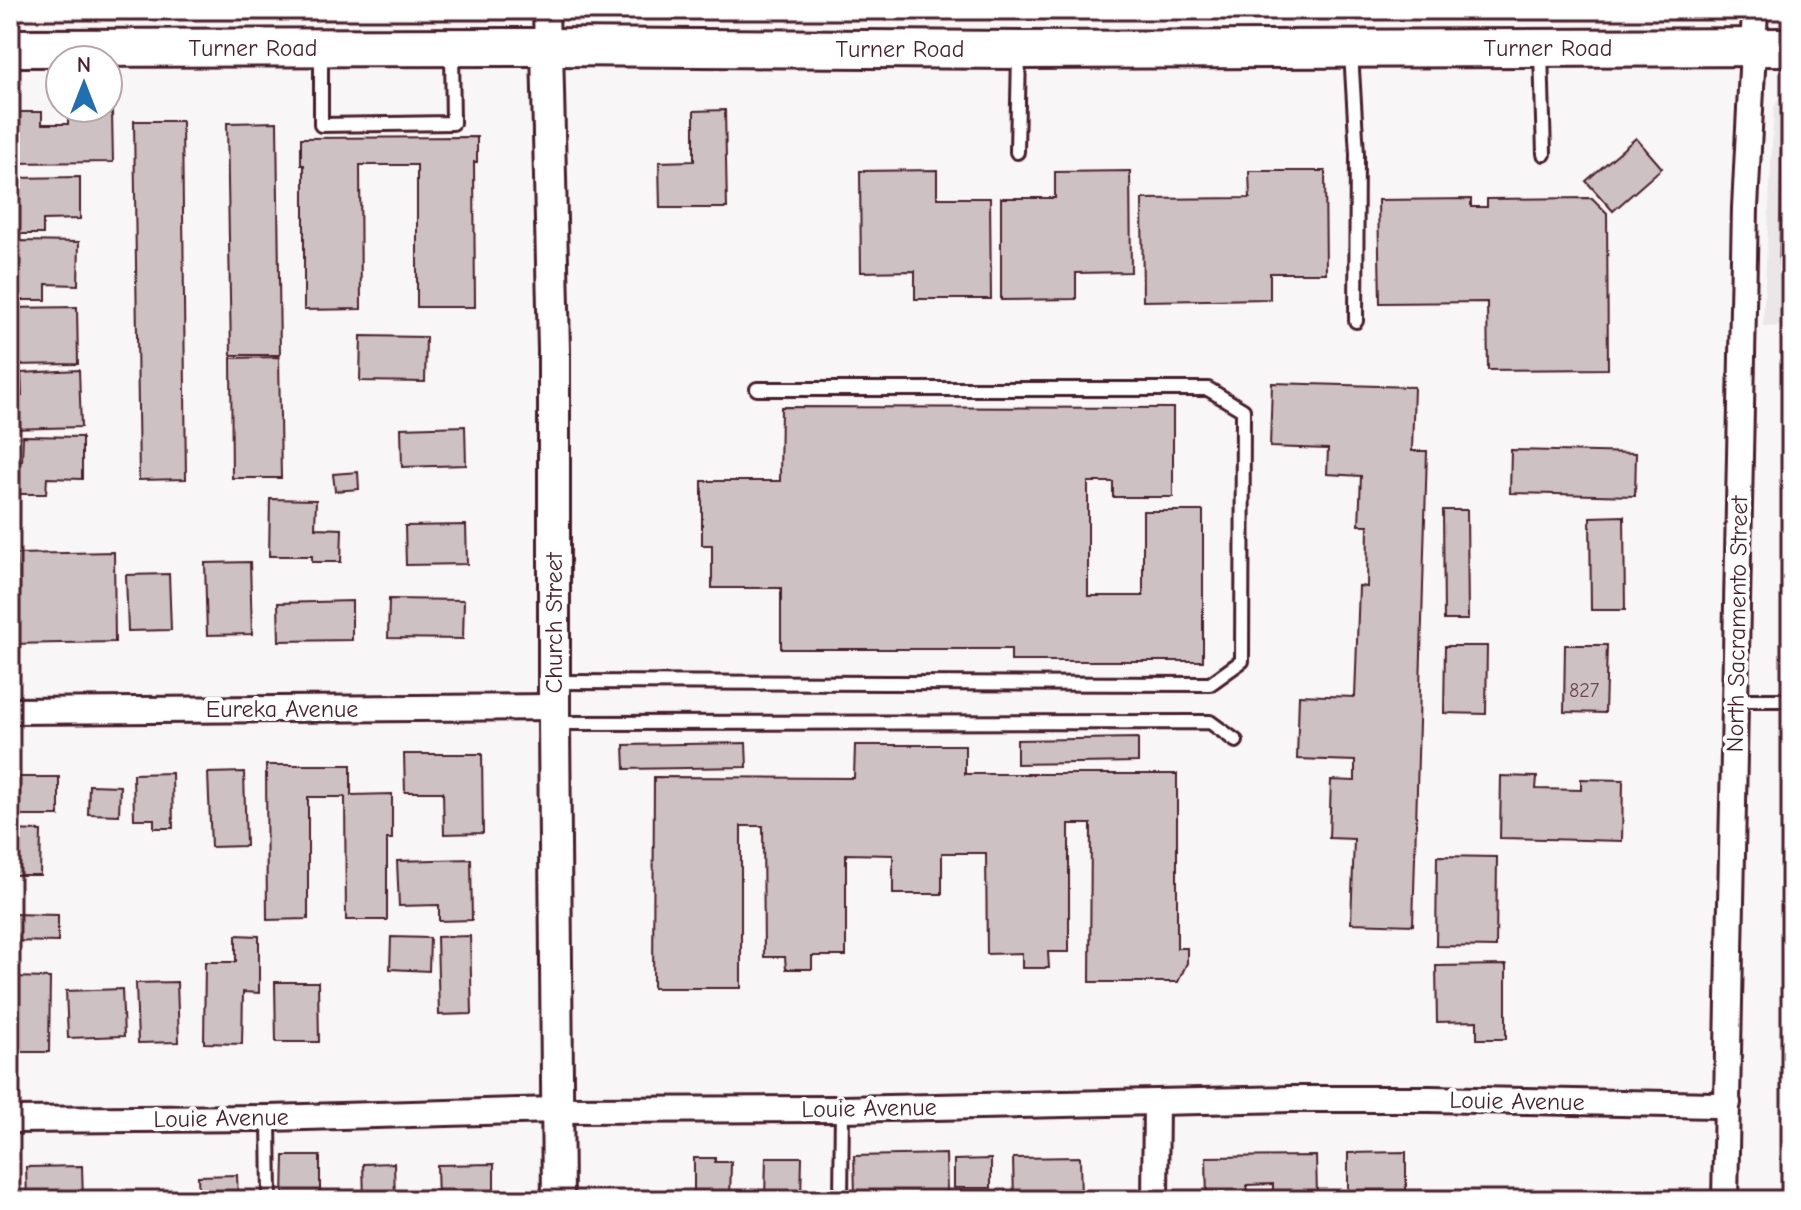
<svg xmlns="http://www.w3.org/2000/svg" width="1801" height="1210" viewBox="0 0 1801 1210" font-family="'Comic Neue',sans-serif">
	<rect width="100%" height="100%" fill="#f8f6f7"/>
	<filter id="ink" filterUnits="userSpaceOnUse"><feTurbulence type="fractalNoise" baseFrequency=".0125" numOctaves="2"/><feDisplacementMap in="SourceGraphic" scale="16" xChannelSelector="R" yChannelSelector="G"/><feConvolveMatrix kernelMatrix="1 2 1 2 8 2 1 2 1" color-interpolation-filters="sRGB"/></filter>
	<g filter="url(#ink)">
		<!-- built -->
		<polygon fill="#ebe6e8" points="1791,84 1791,327 1763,326 1774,108 1780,95"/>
		<!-- green -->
		<polygon fill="#ded6d9" stroke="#947a82" stroke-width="2" points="1791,114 1791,270 1785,270 1779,265 1782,123"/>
		<!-- building -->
		<g fill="#cdc1c4" stroke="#4a1f2b" stroke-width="2">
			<polygon points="725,110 727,208 660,208 659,162 694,161 694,111"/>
			<polygon points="112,111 113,162 10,163 10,112 42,112 42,124 68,124 68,112"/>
			<polygon points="134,121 182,121 186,479 139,480"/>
			<polygon points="277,122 280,355 231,355 227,123"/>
			<polygon points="477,137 477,162 474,162 475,307 417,307 417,165 360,165 361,309 304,310 304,165 301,165 301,138"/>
			<polygon points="1636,138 1662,168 1613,211 1586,181"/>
			<polygon points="937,170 937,198 990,198 991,299 915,299 915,271 861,272 860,171"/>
			<polygon points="1130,171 1131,272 1076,273 1076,299 1001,300 1001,198 1055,198 1055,172"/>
			<polygon points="1249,171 1325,171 1326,273 1270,273 1270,299 1143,301 1142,199 1250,198"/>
			<polygon points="80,177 80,219 43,220 43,234 10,234 10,201 14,201 14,178"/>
			<polygon points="1592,198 1607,213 1608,369 1488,370 1487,302 1380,303 1378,200 1471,199 1471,207 1487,207 1487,199"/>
			<polygon points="15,241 79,242 78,285 46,284 46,300 10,300 10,266 15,266"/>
			<polygon points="77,307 78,364 10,365 10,308"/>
			<polygon points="361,336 426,337 425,382 360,381"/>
			<polygon points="279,357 281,478 232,478 231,358"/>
			<polygon points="79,370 81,427 10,429 10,396 22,396 21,373"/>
			<polygon points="1272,383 1414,387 1412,451 1427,451 1413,925 1351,923 1354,839 1329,838 1331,780 1355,781 1355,761 1297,759 1299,695 1355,697 1359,586 1367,587 1368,525 1359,525 1361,476 1327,474 1328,449 1270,447"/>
			<polygon points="781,407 1173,408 1173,497 1113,497 1113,482 1088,482 1088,596 1143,596 1143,511 1203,511 1203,661 1011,661 1011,649 781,649 781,588 712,588 712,545 702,545 702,481 780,481"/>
			<polygon points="465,426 466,465 402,467 401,428"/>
			<polygon points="23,436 82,437 82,479 47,478 46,494 10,494 10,461 22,461"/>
			<polygon points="1511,450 1636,453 1635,496 1510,493"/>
			<polygon points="358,472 359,489 335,491 333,474"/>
			<polygon points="270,499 316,500 315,528 342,529 341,562 312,562 312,556 269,556"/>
			<polygon points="1443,510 1467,510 1468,620 1444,620"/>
			<polygon points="1624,516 1625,610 1591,610 1590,517"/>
			<polygon points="466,525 467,564 406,565 405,526"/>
			<polygon points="114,552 115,642 10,644 10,579 17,579 16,554"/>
			<polygon points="250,562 252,634 207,635 205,563"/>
			<polygon points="169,574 171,630 128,631 126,575"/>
			<polygon points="389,599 464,600 463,639 388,638"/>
			<polygon points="352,601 352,640 279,641 278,603"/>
			<polygon points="1565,645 1607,645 1605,713 1564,712"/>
			<polygon points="1445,646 1487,646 1486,714 1444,713"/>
			<polygon points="1138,738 1138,762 1017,764 1017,740"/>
			<polygon points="746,743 747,767 625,769 624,745"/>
			<polygon points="855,745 965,745 965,774 1177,774 1177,948 1187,948 1187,963 1178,982 1090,982 1091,824 1069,824 1069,952 1048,952 1049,968 1022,968 1022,953 987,954 986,853 942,853 942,894 893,894 893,855 846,854 846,956 812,956 812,969 786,969 785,957 764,957 763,826 741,826 741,988 653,988 654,777 854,778"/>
			<polygon points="404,754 482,754 483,833 444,834 443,792 405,792"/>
			<polygon points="266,765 351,765 351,795 392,794 392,839 387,839 387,920 346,920 345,797 308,797 308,919 267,920"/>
			<polygon points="244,772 246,846 211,847 208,773"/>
			<polygon points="172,773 173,828 154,828 154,819 134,819 133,774"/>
			<polygon points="1501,776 1537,777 1536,789 1581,790 1581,779 1623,780 1622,841 1500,838"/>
			<rect x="10" y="777" width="49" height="39"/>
			<polygon points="89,785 120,786 119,815 88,814"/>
			<polygon points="10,830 41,831 40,875 10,875"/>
			<polygon points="1437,856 1497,857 1496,947 1436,946"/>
			<polygon points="471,859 472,920 439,921 439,905 399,906 397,861"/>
			<polygon points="10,914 58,915 58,942 10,941"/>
			<polygon points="236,935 259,936 259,993 243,992 242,1044 204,1043 205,962 236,962"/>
			<polygon points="470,936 472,1014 439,1015 437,937"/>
			<polygon points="391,937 430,938 429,971 390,969"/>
			<polygon points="1506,965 1506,1039 1477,1039 1477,1021 1437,1022 1436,966"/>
			<polygon points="10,977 50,978 49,1052 10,1052"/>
			<polygon points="177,982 179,1042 138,1043 136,983"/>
			<polygon points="275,982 318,982 319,1042 276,1042"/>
			<polygon points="122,989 124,1036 68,1038 66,991"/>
			<polygon points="1406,1152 1406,1191 1348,1191 1348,1153"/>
			<polygon points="946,1154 947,1193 855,1195 854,1156"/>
			<polygon points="284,1156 320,1156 320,1200 283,1200"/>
			<polygon points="1316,1156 1317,1194 1273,1194 1273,1184 1247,1185 1247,1200 1207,1200 1206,1157"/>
			<polygon points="766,1157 802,1157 801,1200 765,1200"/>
			<polygon points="1080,1157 1081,1199 1014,1200 1013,1158"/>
			<polygon points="694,1158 715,1158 715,1162 731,1162 730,1198 746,1200 694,1199"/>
			<polygon points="991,1159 991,1188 954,1188 954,1160"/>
			<polygon points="394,1163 395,1200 364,1200 363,1164"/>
			<polygon points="494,1164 494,1200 438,1200 437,1165"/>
			<polygon points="82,1166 83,1200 27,1200 26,1167"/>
			<polygon points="237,1175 238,1200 199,1200 198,1176"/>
		</g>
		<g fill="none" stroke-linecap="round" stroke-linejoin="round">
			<defs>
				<g id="service">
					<polyline points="321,51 321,125 453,123 452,52"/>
					<polyline points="1541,51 1544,154"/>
					<polyline points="1351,52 1357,154 1356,321"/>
					<polyline points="1017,152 1019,52"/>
					<polyline points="556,682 1210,684 1242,661 1243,410 1208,389 757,389"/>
					<polyline points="1736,700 1791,700"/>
					<polyline points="554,723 1210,722 1236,741"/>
					<polyline points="269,1118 270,1200"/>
					<polyline points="841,1200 842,1109"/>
				</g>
				<g id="minor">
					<polyline points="546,10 547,47"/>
					<polyline points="10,711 554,707"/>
					<polyline points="10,1120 269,1118 557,1110 842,1109 1291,1099 1430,1099 1715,1105 1728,1103"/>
					<polyline points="1155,1200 1156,1103"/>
					<polyline points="1725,1200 1745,208 1755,10"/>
				</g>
				<polyline id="tertiary" points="547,47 554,350 554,723 558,1200"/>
				<polyline id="secondary" points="10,48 547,47 1019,50 1791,47"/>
			</defs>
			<!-- service casing -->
			<use href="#service" stroke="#4a1f2b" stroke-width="18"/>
			<!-- minor casing -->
			<use href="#minor" stroke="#4a1f2b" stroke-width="30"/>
			<!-- tertiary casing -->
			<use href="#tertiary" stroke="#4a1f2b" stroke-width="36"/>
			<!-- secondary casing -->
			<use href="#secondary" stroke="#4a1f2b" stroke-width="42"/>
			<!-- service -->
			<use href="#service" stroke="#fff" stroke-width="12"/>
			<!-- minor -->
			<use href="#minor" stroke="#fff" stroke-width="24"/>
			<!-- tertiary -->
			<use href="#tertiary" stroke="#fff" stroke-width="30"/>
			<!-- secondary -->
			<use href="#secondary" stroke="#fff" stroke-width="36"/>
		</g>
	</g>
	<g text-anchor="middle" stroke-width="8" stroke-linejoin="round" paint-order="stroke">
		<!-- number labels -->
		<g font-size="20" fill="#6b4851">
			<text x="1584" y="697">827</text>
		</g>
		<!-- street labels -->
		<g font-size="24" fill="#4a1f2b" stroke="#fff">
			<text x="253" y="56">Turner Road</text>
			<text x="1548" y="56">Turner Road</text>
			<text x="900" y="57">Turner Road</text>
			<text transform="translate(554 623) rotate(-90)" y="8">Church Street</text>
			<text transform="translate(1737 624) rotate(-89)" y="8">North Sacramento Street</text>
			<text x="282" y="717">Eureka Avenue</text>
			<text transform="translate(1517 1101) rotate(1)" y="8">Louie Avenue</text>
			<text transform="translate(869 1108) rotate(-1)" y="8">Louie Avenue</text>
			<text transform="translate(221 1118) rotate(-1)" y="8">Louie Avenue</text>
		</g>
	</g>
	<!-- margin -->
	<rect width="1801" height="1210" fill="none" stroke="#fff" stroke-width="40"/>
	<rect x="20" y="20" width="1761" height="1170" fill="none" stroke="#4a1f2b" stroke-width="3" filter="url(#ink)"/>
	<!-- north arrow -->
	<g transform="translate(84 84)"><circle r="38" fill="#ffffff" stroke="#b7a5aa" stroke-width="2"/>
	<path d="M0-6L14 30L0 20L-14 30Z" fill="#1f6fb2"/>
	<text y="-12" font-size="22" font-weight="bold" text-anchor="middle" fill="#4a1f2b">N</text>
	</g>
</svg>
